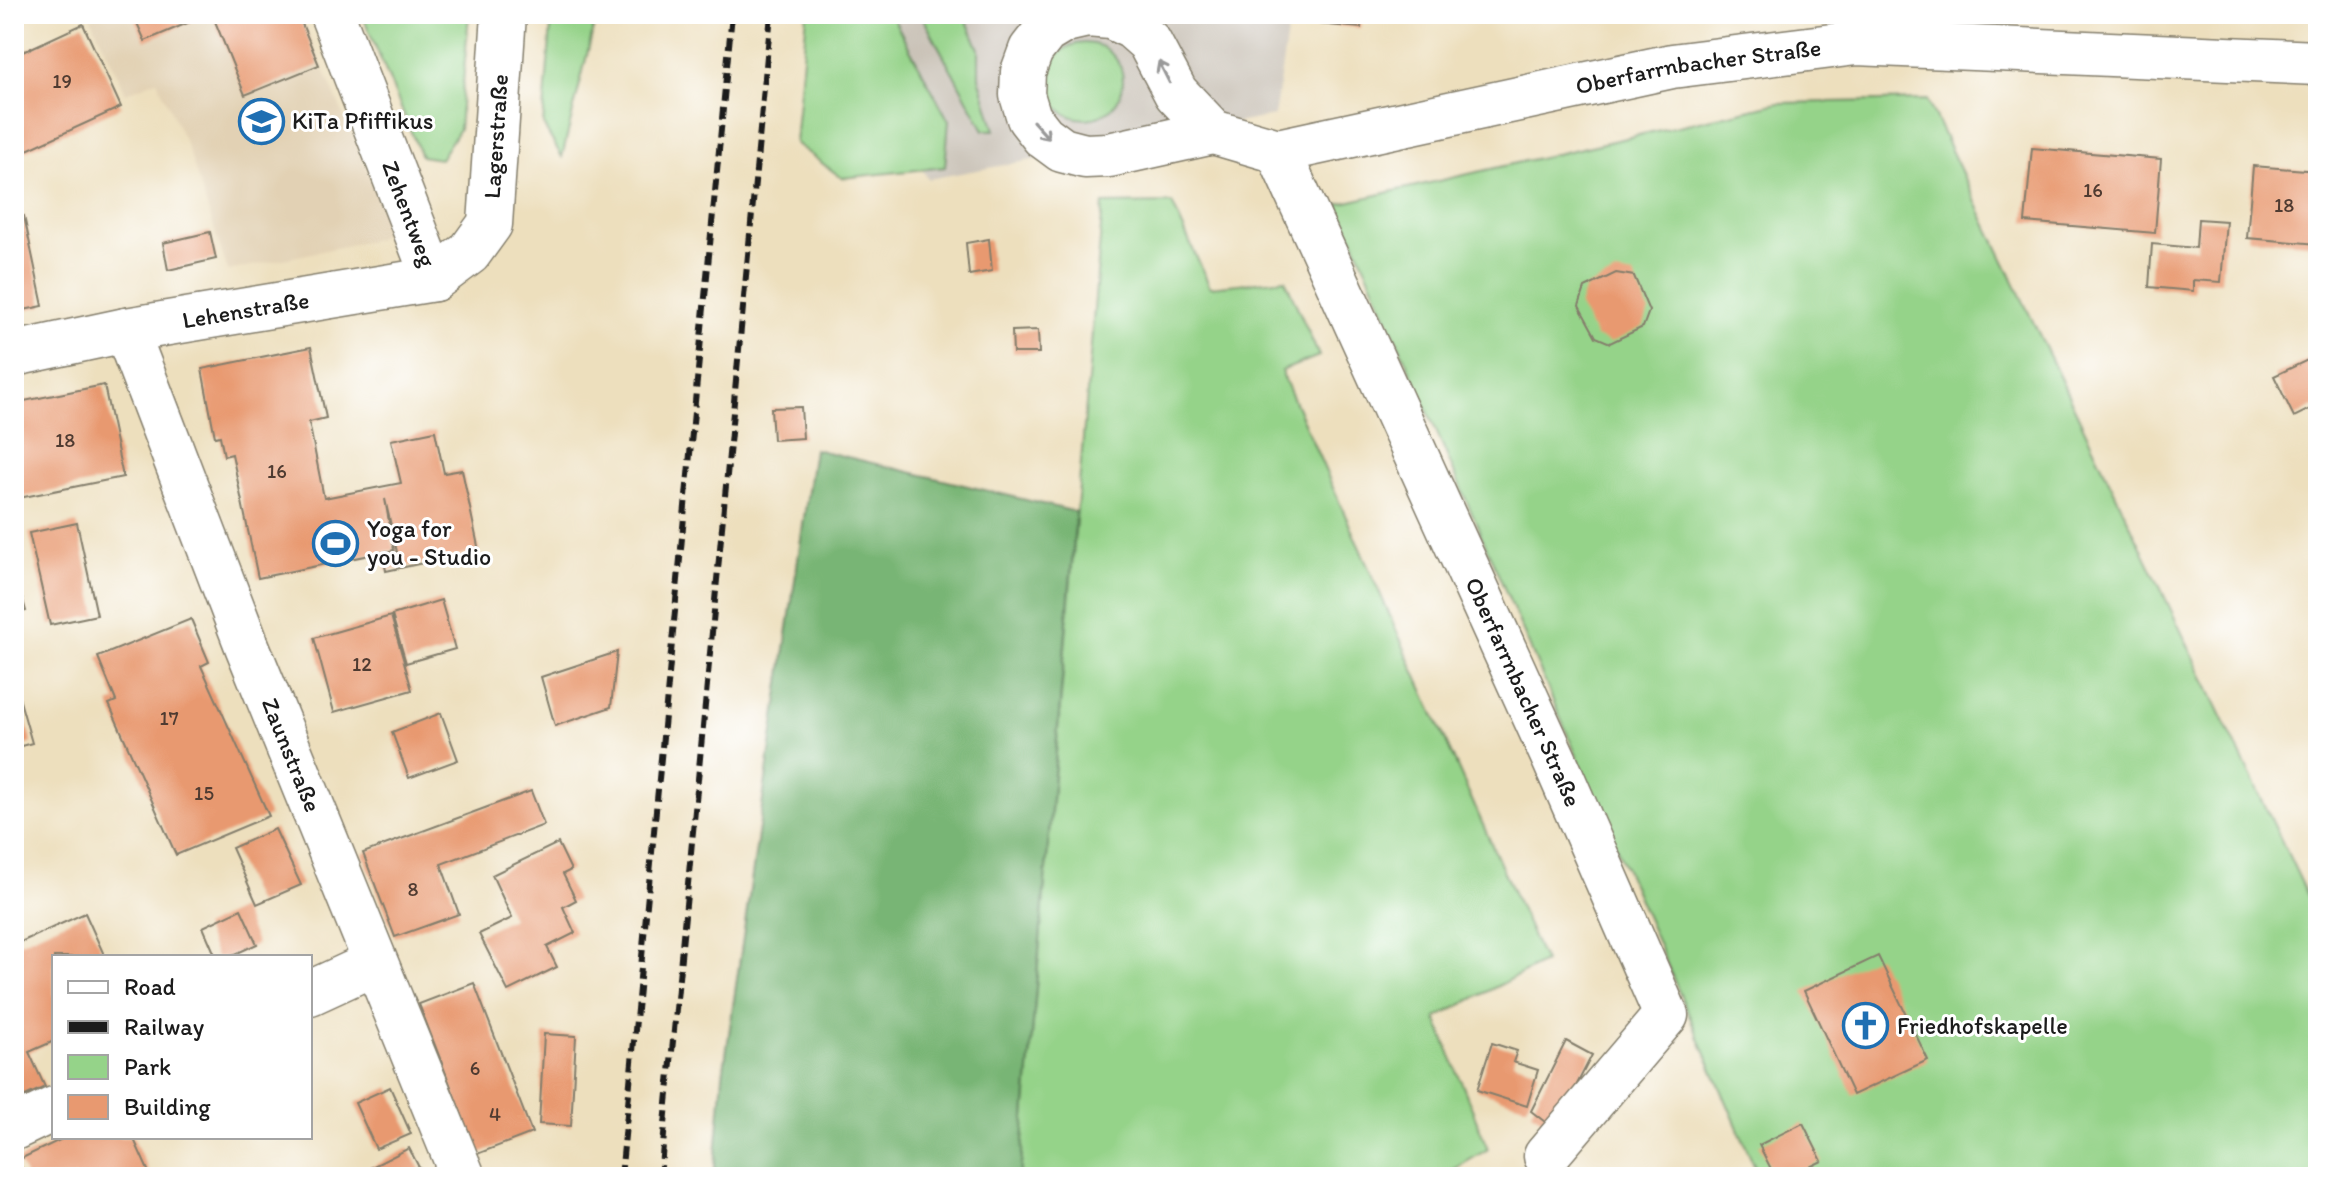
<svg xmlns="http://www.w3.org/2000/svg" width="2332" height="1191" viewBox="0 0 2332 1191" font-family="Itim,sans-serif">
	<rect width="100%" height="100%" fill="#fff"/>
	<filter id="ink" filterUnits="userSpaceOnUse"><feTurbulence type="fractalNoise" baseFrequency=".0125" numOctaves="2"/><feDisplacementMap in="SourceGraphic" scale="16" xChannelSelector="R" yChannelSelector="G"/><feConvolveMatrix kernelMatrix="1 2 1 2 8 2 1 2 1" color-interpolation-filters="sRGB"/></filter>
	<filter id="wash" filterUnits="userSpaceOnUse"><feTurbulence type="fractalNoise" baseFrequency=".006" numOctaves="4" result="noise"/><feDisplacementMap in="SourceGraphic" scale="32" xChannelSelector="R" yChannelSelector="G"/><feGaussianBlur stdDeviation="1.8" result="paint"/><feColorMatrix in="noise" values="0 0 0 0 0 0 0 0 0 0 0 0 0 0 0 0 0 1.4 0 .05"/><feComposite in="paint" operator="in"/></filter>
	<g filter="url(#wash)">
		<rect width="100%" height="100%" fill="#eddfbd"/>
		<!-- built -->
		<polygon fill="#e2d1b4" points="101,14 300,14 391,226 377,239 228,271 188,149 157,80 126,93 91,18"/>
		<!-- industrial -->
		<polygon fill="#cac3b8" points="862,14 1290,14 1274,116 928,179 854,55"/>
		<!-- green -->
		<g fill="#95d389" stroke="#587852" stroke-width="2">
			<polygon points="362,14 469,14 459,129 440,159 421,156"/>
			<polygon points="552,14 597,14 562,157 543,125"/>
			<polygon points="807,14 891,14 949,121 945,167 842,178 795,143"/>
			<polygon points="921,14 964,14 979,49 979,77 995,130 984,130"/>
			<circle cx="1085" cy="81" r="38"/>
			<polygon points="1927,100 2318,917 2318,1177 1759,1177 1338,204 1778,103"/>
			<polygon points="1172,203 1210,287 1285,279 1319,356 1281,371 1544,962 1436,1018 1488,1149 1441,1177 1020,1177 1103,204"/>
		</g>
		<!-- forest -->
		<polygon fill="#78b575" stroke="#4a6848" stroke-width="2" points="814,449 1076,512 1020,1177 714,1177 723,1075"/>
		<g id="blocks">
			<!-- building -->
			<g fill="#e89970">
				<polygon points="133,14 209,14 145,41"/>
				<polygon points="212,14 298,14 319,65 245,95"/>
				<polygon points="1308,14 1362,14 1361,28 1307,23"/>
				<polygon points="83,24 121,107 14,156 14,56"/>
				<polygon points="2032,148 2161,159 2155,233 2025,222"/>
				<polygon points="2253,166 2318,171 2318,244 2247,238"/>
				<polygon points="24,216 43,306 14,312 14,218"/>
				<polygon points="2198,219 2226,221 2221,282 2193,280 2193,291 2149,287 2152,244 2196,248"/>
				<polygon points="210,232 216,259 168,270 163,243"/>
				<polygon points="989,239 992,271 969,275 966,243"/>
				<polygon points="1616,273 1634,276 1649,311 1643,327 1610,343 1596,337 1579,306 1585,288"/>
				<polygon points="1038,330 1039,353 1013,353 1012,331"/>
				<polygon points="311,347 326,418 309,422 324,498 401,483 391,440 435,431 444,473 462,470 479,551 386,571 383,555 397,552 385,499 394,550 258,578 232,454 224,456 220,436 215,437 202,369"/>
				<polygon points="2318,355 2318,405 2294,417 2274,376"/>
				<polygon points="104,385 123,477 14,499 14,403"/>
				<polygon points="801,407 803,438 773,440 771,408"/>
				<polygon points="77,523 97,615 50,625 29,533"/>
				<polygon points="14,569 26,611 14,614"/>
				<polygon points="441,600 455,649 406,663 392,615"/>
				<polygon points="391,616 412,690 334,712 314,638"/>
				<polygon points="191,619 209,662 201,666 269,816 176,855 109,704 116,701 98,657"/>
				<polygon points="617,652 611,707 555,726 541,677"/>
				<polygon points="14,680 32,743 14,748"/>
				<polygon points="441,713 458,760 409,778 392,732"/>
				<polygon points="531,791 544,825 441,864 459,914 395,937 363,853"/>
				<polygon points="275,829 301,885 257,904 232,848"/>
				<polygon points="558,843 571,870 563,874 576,900 563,907 575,933 547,947 557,967 508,991 479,934 512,918 492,875"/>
				<polygon points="241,909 257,944 229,957 216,957 203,927"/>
				<polygon points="85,913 105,957 54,957 54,1041 29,1052 45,1087 14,1101 14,945"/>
				<polygon points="1878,956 1928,1060 1853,1095 1804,991"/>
				<polygon points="474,983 532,1133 477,1154 419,1004"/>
				<polygon points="544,1034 576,1036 571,1126 539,1124"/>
				<polygon points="1566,1041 1592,1055 1554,1129 1531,1111"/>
				<polygon points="1492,1043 1517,1051 1513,1062 1538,1070 1527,1106 1477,1090"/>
				<polygon points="390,1087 411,1134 376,1149 355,1103"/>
				<polygon points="1803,1123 1822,1161 1789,1177 1775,1177 1759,1145"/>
				<polygon points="66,1137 133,1137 151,1177 26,1177 18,1160"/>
				<polygon points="409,1148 424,1177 352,1177"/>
			</g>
		</g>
	</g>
	<g filter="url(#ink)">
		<use href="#blocks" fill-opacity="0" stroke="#847e6c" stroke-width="2"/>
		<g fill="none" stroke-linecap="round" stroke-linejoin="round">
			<defs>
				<g id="street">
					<path id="s1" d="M332,14L434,279"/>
					<path id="s2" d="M1213,132L1176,93L1149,42L1132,27L1111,17L1087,15L1065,20L1045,32L1031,50L1023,72L1022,95L1029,118L1043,136L1062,150L1085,156L1109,155L1213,132L1278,151L1672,66L1856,43L2318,63"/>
					<path id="s3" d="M1278,151L1554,759L1666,1015L1546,1156"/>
					<path id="s4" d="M126,330L247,646L463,1177"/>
					<path id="s5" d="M14,354L126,330L434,279L469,253L490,224L504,14"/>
					<polyline points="310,993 375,963"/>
					<polyline points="14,1128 54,1109"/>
				</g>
			</defs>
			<!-- street casing -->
			<use href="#street" stroke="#847e6c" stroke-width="47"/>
			<!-- street -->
			<use href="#street" stroke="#fff" stroke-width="44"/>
			<!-- rail -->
			<g stroke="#1c1c1c" stroke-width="6" stroke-dasharray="12 6" stroke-linecap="butt">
				<polyline points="621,1177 732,14"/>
				<polyline points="660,1177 771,14"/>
			</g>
		</g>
		<!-- one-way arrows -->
		<defs><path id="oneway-shaft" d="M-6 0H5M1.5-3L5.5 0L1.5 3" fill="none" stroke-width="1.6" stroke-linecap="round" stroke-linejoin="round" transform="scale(2)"/></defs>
		<g stroke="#999">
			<use href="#oneway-shaft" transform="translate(1164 72) rotate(-117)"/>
			<use href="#oneway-shaft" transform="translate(1041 130) rotate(48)"/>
		</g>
	</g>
	<!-- icons -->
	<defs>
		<symbol id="school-ring" viewBox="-11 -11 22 22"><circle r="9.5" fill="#fff" stroke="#1f6fb2" stroke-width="1.5"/><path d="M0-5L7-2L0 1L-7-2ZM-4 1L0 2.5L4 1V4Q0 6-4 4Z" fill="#1f6fb2"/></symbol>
		<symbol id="stadium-ring" viewBox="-11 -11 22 22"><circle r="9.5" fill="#fff" stroke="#1f6fb2" stroke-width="1.5"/><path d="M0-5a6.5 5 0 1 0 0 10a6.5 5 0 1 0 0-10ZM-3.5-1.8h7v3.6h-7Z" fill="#1f6fb2"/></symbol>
		<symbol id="church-ring" viewBox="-11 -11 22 22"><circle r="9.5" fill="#fff" stroke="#1f6fb2" stroke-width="1.5"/><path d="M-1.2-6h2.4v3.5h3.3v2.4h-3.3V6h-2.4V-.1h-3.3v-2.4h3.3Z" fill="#1f6fb2"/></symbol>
	</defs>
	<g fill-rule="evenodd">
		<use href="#school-ring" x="236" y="96" width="51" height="51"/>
		<use href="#stadium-ring" x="310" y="518" width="51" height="51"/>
		<use href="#church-ring" x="1840" y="1000" width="51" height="51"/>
	</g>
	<g text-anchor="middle" stroke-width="6" stroke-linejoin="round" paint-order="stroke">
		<!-- number labels -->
		<g font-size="20" fill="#4f3b31">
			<text x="62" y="88">19</text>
			<text x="2093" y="197">16</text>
			<text x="2284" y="212">18</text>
			<text x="65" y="447">18</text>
			<text x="277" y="478">16</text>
			<text x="362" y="671">12</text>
			<text x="169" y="725">17</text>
			<text x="204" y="800">15</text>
			<text x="413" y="896">8</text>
			<text x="475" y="1075">6</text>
			<text x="495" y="1121">4</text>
		</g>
		<!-- street labels -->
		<g font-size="24" fill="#1c1c1c" stroke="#fff">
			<text dy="8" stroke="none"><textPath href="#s2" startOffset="1018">Oberfarrnbacher Straße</textPath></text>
			<text dy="8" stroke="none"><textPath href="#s5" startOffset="594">Lagerstraße</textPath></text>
			<text dy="8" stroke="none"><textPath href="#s1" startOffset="214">Zehentweg</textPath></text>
			<text dy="8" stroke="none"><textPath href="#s5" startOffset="236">Lehenstraße</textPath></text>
			<text dy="8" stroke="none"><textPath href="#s3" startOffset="594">Oberfarrnbacher Straße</textPath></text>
			<text dy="8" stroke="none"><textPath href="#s4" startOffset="456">Zaunstraße</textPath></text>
		</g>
		<!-- poi labels -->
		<g font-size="24" fill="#1c1c1c" stroke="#fff" text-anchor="start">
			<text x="292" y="129">KiTa Pfiffikus</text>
			<text x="367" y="537">Yoga for<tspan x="367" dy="28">you - Studio</tspan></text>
			<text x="1897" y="1034">Friedhofskapelle</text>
		</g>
	</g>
	<!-- margin -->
	<rect width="2332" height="1191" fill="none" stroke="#fff" stroke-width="48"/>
	<!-- legend -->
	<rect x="52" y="955" width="260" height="184" fill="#ffffff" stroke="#a4a4a4" stroke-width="2"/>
	<rect x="68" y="981" width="40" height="12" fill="#ffffff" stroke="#a4a4a4" stroke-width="2"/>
	<text x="124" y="995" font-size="24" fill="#1c1c1c">Road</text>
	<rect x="68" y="1021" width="40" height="12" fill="#1c1c1c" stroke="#a4a4a4" stroke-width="2"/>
	<text x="124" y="1035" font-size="24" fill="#1c1c1c">Railway</text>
	<rect x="68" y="1055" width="40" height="24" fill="#95d389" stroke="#a4a4a4" stroke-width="2"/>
	<text x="124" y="1075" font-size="24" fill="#1c1c1c">Park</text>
	<rect x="68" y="1095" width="40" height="24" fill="#e89970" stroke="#a4a4a4" stroke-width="2"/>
	<text x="124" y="1115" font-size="24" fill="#1c1c1c">Building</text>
</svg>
